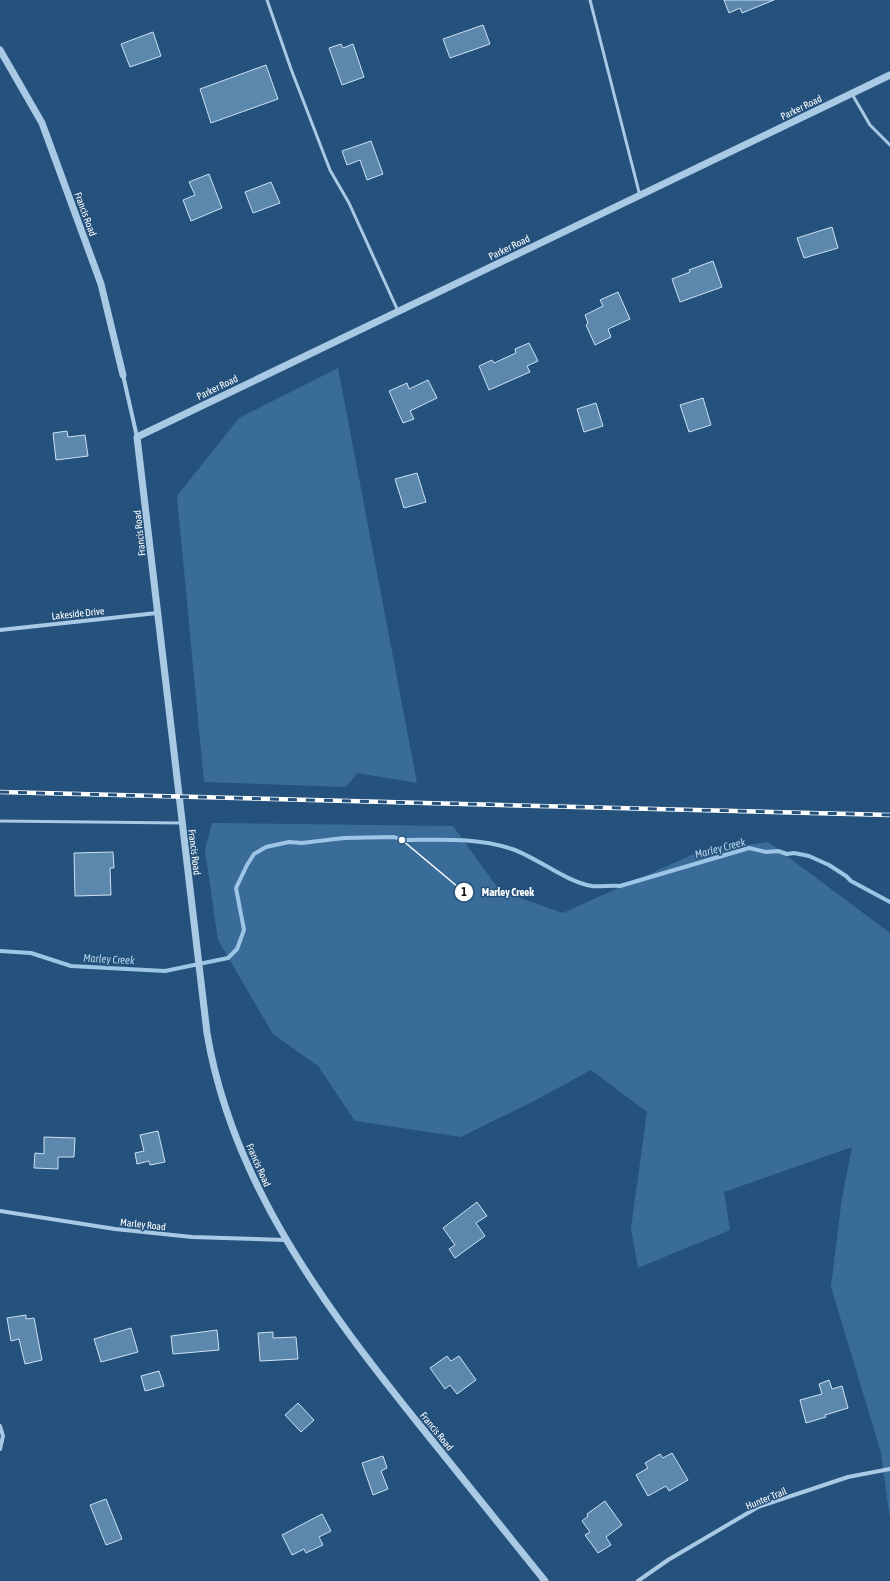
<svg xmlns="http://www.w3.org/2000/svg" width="890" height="1581" viewBox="0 0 890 1581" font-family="'Asap Condensed',sans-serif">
	<rect width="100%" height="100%" fill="#25527c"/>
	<!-- green -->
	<g fill="#396c99">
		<polygon points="338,368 417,783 357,773 346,787 204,782 177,496 239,418"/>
		<polygon points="212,823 453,826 500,891 563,913 696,853 768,842 890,933 890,1519 881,1453 831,1287 842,1198 852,1147 724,1192 730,1230 638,1268 631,1228 647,1112 591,1070 534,1101 461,1137 355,1121 318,1066 273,1034 218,940 205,850"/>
	</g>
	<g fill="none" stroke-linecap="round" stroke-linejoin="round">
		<!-- stream -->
		<path stroke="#9dc5e5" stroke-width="4" d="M0,951L31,953L71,966L165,971L228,958L237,949L244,930L236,888L247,865L254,854L266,847L289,842L302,843L344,838L394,837L402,840C441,840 475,837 512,849C538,858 566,882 592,886C600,887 611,885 620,886L749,848L766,852L778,851L787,854L794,853L809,856L829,865L846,876L851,881L890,902"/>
	</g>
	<!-- building -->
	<g fill="#5d88ad" stroke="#cce1f4">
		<polygon points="724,0 774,0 742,13 740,8 729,13"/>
		<polygon points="483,25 490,44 450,58 443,39"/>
		<polygon points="153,32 161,56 130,67 121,44"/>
		<polygon points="341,44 343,48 353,44 364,77 342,85 329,48"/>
		<polygon points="266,65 278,99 211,123 200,89"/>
		<polygon points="371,141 383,174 367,180 360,160 347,165 342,151"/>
		<polygon points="209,174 222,208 191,221 183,200 195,195 189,182"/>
		<polygon points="271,182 280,203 253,213 245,192"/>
		<polygon points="832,227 838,248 804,258 797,238"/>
		<polygon points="713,261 722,287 680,302 672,279 690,272 689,270"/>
		<polygon points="618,292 630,319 608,329 611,337 595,345 586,325 588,323 585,315 603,306 600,300"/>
		<polygon points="529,343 538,361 527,366 530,372 489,390 479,366 492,360 494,363 516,353 515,349"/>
		<polygon points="428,380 437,398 410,411 414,419 403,423 389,391 407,383 409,389"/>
		<polygon points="703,398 711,425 689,432 680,405"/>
		<polygon points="596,403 603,426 584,432 577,409"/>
		<polygon points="67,431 68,437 85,435 88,456 56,460 53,433"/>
		<polygon points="417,473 426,502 404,508 395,479"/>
		<polygon points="113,852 114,868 110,868 111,895 75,896 74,853"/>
		<polygon points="158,1131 165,1162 150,1165 149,1161 137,1164 135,1153 144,1151 140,1135"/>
		<polygon points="44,1137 75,1138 74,1157 58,1157 58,1169 34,1168 35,1153 44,1154"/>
		<polygon points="477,1202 487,1216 476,1223 485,1236 455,1258 449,1249 455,1245 443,1228"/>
		<polygon points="26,1315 26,1319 34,1318 42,1360 25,1364 19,1339 11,1341 7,1318"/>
		<polygon points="131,1328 138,1352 101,1362 94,1339"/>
		<polygon points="217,1330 219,1350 173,1354 171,1336"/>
		<polygon points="273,1332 273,1338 296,1337 298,1359 260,1361 258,1333"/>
		<polygon points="447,1356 451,1361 459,1356 476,1380 457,1394 450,1385 445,1389 430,1368"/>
		<polygon points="159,1371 164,1386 145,1391 141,1376"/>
		<polygon points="829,1380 832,1389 842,1386 848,1408 825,1415 826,1417 806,1423 800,1400 822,1394 819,1384"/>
		<polygon points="298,1403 314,1420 301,1432 285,1415"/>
		<polygon points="672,1453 688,1480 669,1491 666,1486 648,1496 636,1475 648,1468 645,1463 660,1454 663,1458"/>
		<polygon points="383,1456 387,1468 381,1471 388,1489 373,1495 362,1463"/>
		<polygon points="106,1499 122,1539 106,1545 90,1505"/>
		<polygon points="605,1501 622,1525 606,1537 611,1545 598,1553 585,1535 590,1532 582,1521 588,1516 587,1514"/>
		<polygon points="322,1514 331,1531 319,1537 323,1545 306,1553 304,1549 292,1555 282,1535"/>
	</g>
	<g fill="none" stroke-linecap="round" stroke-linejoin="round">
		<!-- service -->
		<g stroke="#a9c9e5" stroke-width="3">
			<polyline points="267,0 291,69 330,170 349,203 398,311"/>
			<polyline points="590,0 640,196"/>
			<polyline points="852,94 870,125 890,145"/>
			<polyline points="0,821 181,823"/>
		</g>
		<!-- minor -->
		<g stroke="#a9c9e5" stroke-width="4">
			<polyline points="123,375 137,437"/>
			<polyline points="0,630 157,613"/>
			<polyline points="0,1211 115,1229 192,1237 285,1240"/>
			<polyline points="0,1426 3,1436 0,1449"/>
			<polyline points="638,1581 668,1560 758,1507 848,1477 890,1469"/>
		</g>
		<!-- tertiary -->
		<g stroke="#a9c9e5" stroke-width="7">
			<polyline points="0,50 42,123 101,284 123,375"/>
			<path d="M545,1581C502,1528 460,1475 418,1423C325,1307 232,1183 207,1033L137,437L890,75"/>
		</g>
		<defs>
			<polyline id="rail" points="0,792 890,815"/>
		</defs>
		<!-- rail casing -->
		<use href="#rail" stroke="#fff" stroke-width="4.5"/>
		<!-- rail -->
		<use href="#rail" stroke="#25527c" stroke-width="3" stroke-dasharray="9" stroke-linecap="butt"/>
	</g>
	<g text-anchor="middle" stroke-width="3" stroke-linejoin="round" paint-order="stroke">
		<!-- street labels -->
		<g font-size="10" fill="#fff" stroke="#25527c">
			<text transform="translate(801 107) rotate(-26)" y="4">Parker Road</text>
			<text transform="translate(86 214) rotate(70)" y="4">Francis Road</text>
			<text transform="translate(509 247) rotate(-26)" y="4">Parker Road</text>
			<text transform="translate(217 387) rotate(-26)" y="4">Parker Road</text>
			<text transform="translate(139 533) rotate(-96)" y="4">Francis Road</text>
			<text transform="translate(78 613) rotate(-6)" y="4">Lakeside Drive</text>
			<text transform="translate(195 852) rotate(83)" y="4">Francis Road</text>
			<text transform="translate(259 1165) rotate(66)" y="4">Francis Road</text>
			<text transform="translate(143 1224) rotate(6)" y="4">Marley Road</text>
			<text transform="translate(437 1431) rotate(51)" y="4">Francis Road</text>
			<text transform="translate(766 1498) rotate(-22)" y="4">Hunter Trail</text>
		</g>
		<!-- water labels -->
		<g font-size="11" font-style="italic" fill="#b4d3ec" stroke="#25527c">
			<text transform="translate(720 848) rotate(-15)" y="4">Marley Creek</text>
			<text transform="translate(109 959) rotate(3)" y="4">Marley Creek</text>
		</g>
	</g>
	<!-- callouts -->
	<path fill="none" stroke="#fff" stroke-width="1.5" d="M402 840L464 892"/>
	<g fill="#fff" stroke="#25527c" stroke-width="1.5">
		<circle cx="402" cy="840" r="4"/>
		<circle cx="464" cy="892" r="10"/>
	</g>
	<g font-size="12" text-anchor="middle" font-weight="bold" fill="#111">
		<text x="464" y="896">1</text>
	</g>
	<g font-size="11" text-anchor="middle" font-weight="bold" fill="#fff" stroke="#25527c" stroke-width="3" stroke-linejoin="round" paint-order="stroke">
		<text x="508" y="896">Marley Creek</text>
	</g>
</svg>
